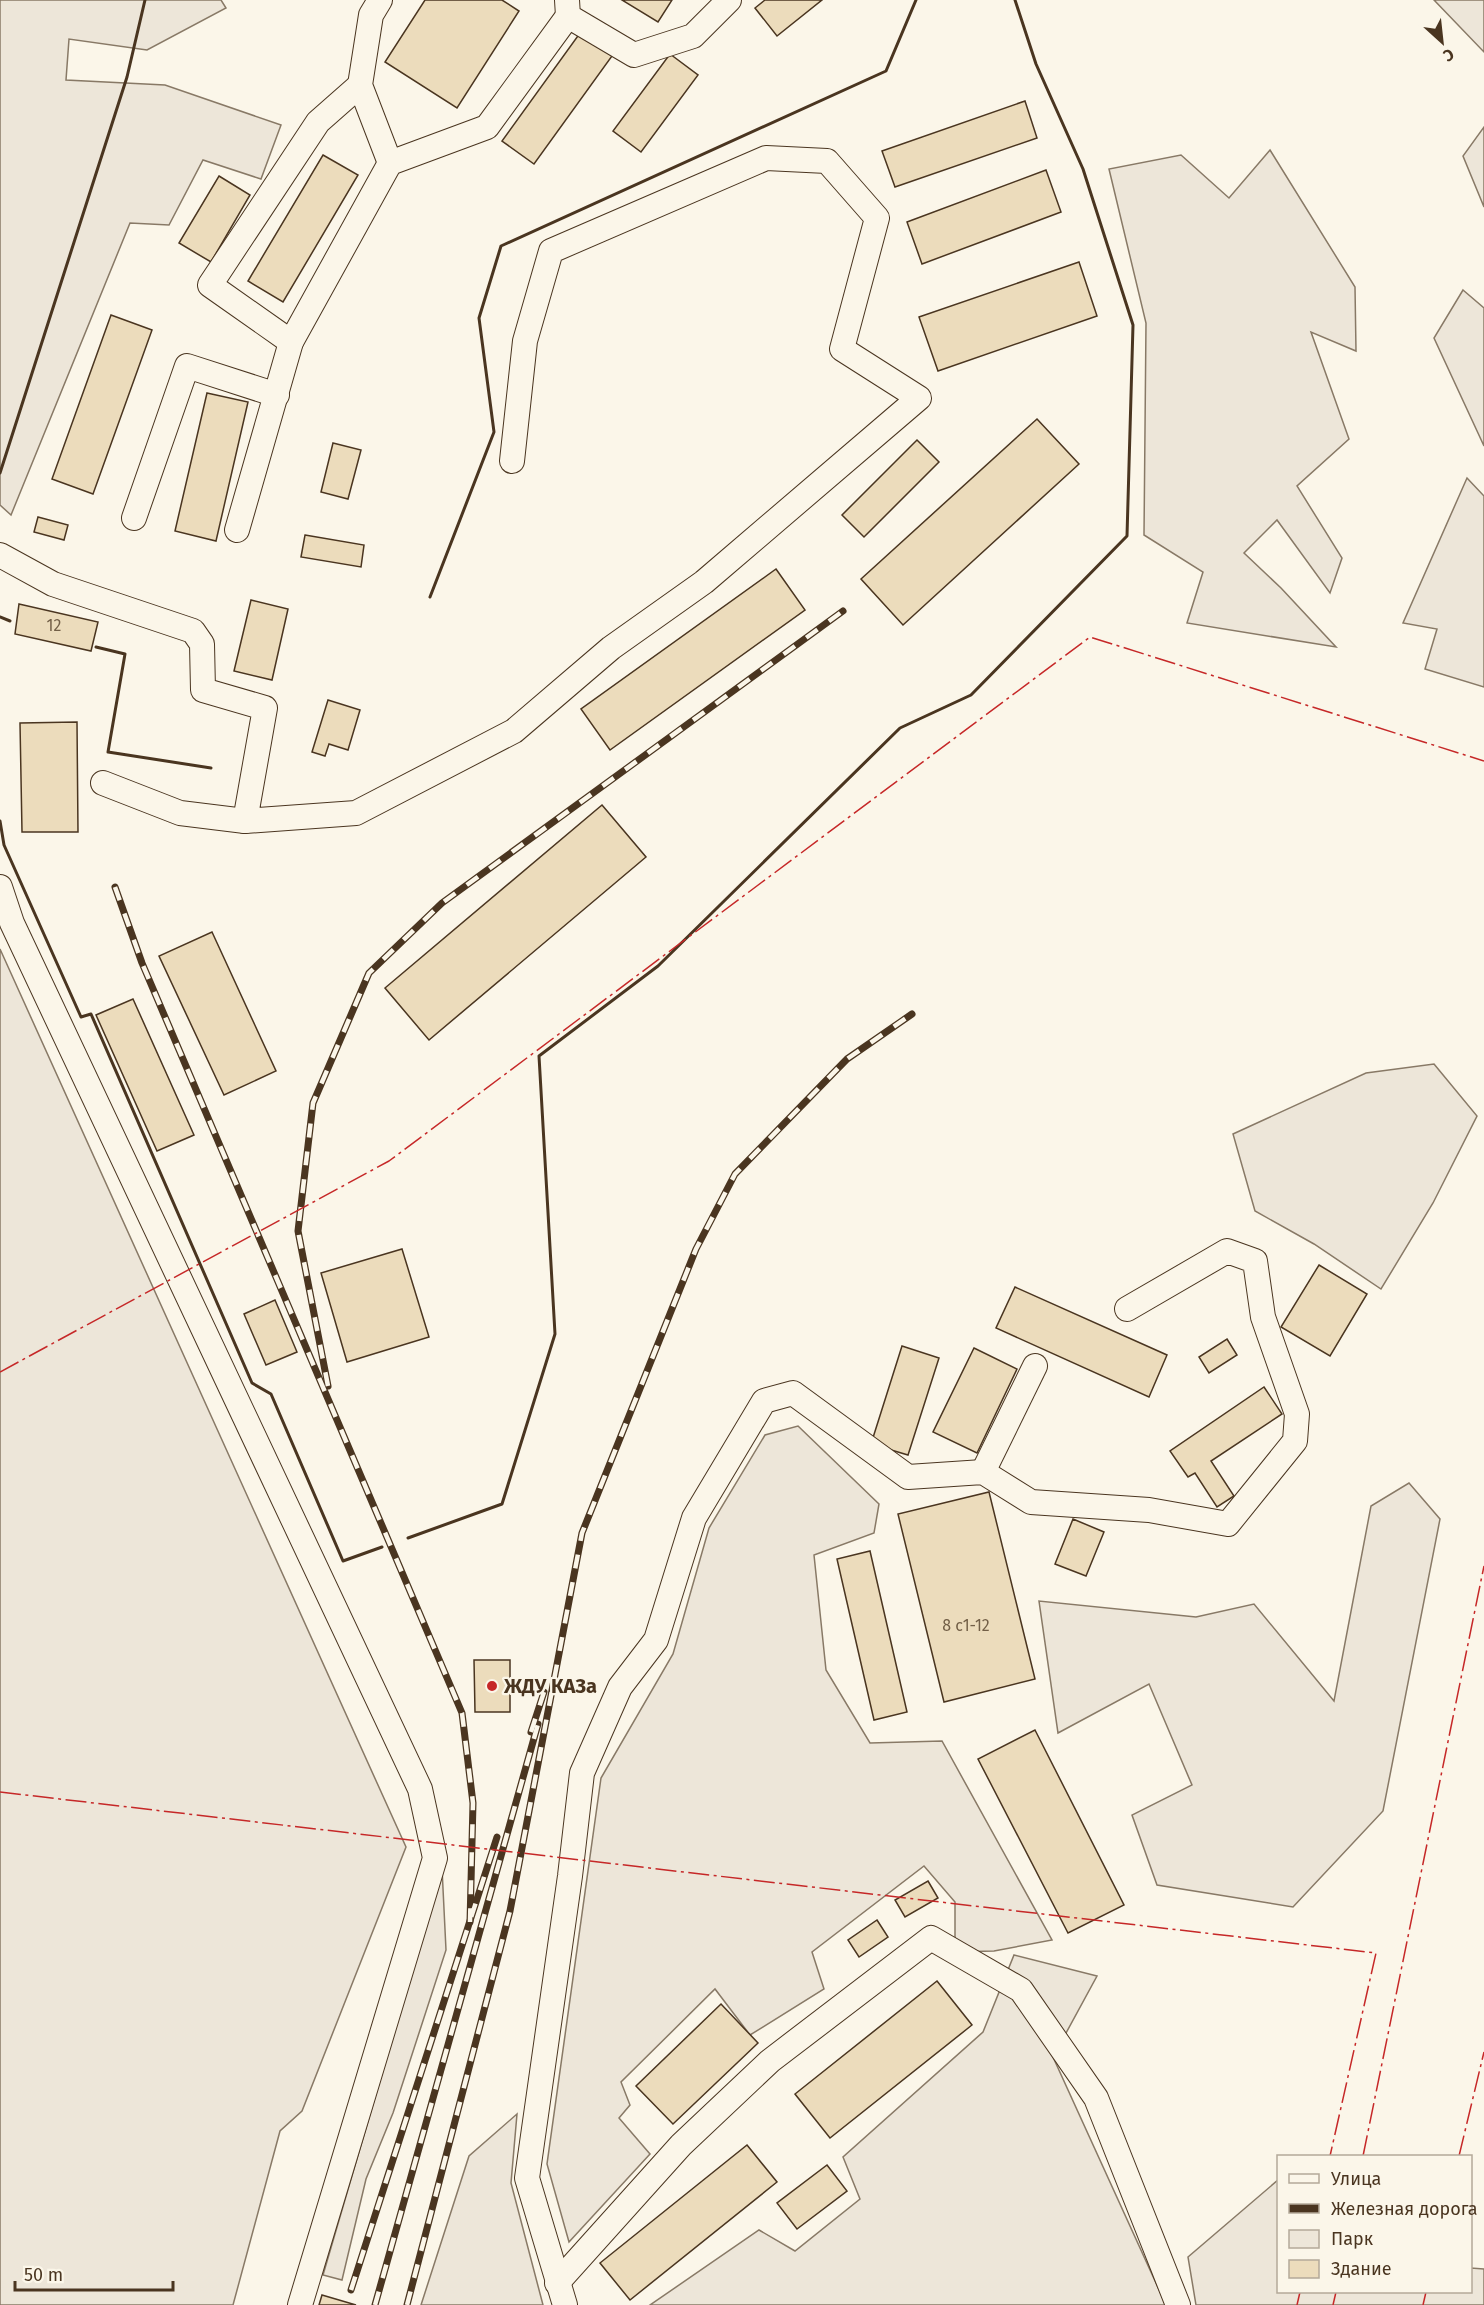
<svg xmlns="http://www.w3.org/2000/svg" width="1484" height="2305" viewBox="0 0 1484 2305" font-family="'Fira Sans',sans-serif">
	<rect width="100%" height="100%" fill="#fbf6e9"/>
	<!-- green -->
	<g fill="#ede6d9" stroke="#887966" stroke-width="1.5">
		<polygon points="0,0 221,0 226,8 147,50 69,39 66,80 165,85 281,125 261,179 203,160 169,225 130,223 11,515 0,505"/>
		<polygon points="1434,0 1484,0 1484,52"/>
		<polygon points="1484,127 1484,207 1463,156"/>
		<polygon points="1270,150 1355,287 1356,351 1311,332 1349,439 1297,486 1342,558 1330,593 1277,520 1244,553 1281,588 1336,647 1187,623 1203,572 1144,535 1146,323 1109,169 1181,155 1229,198"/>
		<polygon points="1463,290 1484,308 1484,446 1434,338"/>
		<polygon points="1467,478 1484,496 1484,687 1425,669 1437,629 1403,623"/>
		<polygon points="0,949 406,1847 302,2111 280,2131 233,2305 0,2305"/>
		<polygon points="1434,1064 1477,1116 1433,1203 1381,1289 1314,1244 1255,1211 1233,1134 1366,1073"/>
		<polygon points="798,1426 879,1504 874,1533 814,1555 826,1670 870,1743 942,1741 1052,1940 994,1951 955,1952 955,1902 924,1866 812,1952 824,1989 750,2035 715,1989 621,2082 630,2105 619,2118 650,2154 569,2242 547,2164 601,1778 673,1654 709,1528 765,1435"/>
		<polygon points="1409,1483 1440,1519 1383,1811 1293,1907 1157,1885 1132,1815 1192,1785 1149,1684 1058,1733 1039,1601 1196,1617 1254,1604 1334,1701 1371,1506"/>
		<polygon points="442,1868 446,1950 393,2113 366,2179 342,2280 323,2275"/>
		<polygon points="1014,1955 1097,1976 1053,2057 1166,2305 650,2305 759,2230 795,2251 860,2199 843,2157 983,2032"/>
		<polygon points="517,2114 511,2183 543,2305 421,2305 469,2156"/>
		<polygon points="1278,2180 1278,2292 1470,2292 1471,2268 1484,2269 1484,2305 1196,2305 1188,2257"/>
	</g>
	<!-- building -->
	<g fill="#ecdcbc" stroke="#4a3520" stroke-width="1.5">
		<polygon points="425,0 502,0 519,11 457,108 385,62"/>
		<polygon points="622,0 672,0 658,22"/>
		<polygon points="765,0 822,0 777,36 755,8"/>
		<polygon points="580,33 612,56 534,164 502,141"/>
		<polygon points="670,54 698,75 641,152 613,131"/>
		<polygon points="1025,101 1037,138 895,187 882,151"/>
		<polygon points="323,155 358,175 283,302 248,281"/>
		<polygon points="1046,170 1061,212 922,264 907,222"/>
		<polygon points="219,176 250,195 211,262 179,243"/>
		<polygon points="1079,262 1097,316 938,371 919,317"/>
		<polygon points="111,315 152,330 93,494 52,479"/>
		<polygon points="207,393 248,402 216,541 175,531"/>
		<polygon points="1037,419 1079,464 903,625 861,579"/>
		<polygon points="917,440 939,462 864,537 842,515"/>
		<polygon points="333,443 361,450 348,499 321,492"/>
		<polygon points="38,517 68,525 64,540 34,532"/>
		<polygon points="305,535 364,545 361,567 301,557"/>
		<polygon points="776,569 805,610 610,750 581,709"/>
		<polygon points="251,600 288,609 272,680 234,671"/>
		<polygon points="19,604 98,622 91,651 15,634"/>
		<polygon points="328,700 360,710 348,750 329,744 325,756 312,752"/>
		<polygon points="77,722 78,832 22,832 20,723"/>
		<polygon points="602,805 646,857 429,1040 385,988"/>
		<polygon points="212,932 276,1071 224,1095 159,956"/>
		<polygon points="133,999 194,1135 157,1151 96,1015"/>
		<polygon points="402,1249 429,1337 347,1362 321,1273"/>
		<polygon points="1319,1265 1367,1294 1330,1356 1281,1327"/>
		<polygon points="1015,1287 1167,1355 1149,1397 996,1328"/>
		<polygon points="275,1300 297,1352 266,1365 244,1314"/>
		<polygon points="1227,1339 1237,1355 1209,1373 1199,1357"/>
		<polygon points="902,1346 939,1358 908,1455 871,1444"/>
		<polygon points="974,1348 1017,1369 977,1453 933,1432"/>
		<polygon points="1264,1387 1282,1414 1211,1461 1234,1496 1217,1507 1195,1473 1188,1477 1170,1451"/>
		<polygon points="989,1492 1035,1679 944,1702 898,1514"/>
		<polygon points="1073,1519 1104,1532 1086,1576 1055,1564"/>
		<polygon points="870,1551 907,1712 874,1720 837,1559"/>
		<polygon points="474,1660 510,1660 510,1712 475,1712"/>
		<polygon points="1035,1730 1124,1905 1068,1933 978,1759"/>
		<polygon points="928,1881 938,1898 905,1917 895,1900"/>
		<polygon points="877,1920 888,1937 859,1957 848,1940"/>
		<polygon points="937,1981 972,2025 830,2138 795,2094"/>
		<polygon points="721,2004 758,2043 673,2124 636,2086"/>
		<polygon points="747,2145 777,2182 630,2300 600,2263"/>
		<polygon points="827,2165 847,2191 797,2229 777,2203"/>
		<polygon points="322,2295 356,2305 319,2305"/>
	</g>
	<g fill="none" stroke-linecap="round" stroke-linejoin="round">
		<defs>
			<g id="minor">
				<polyline points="380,0 371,15 360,85 390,163"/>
				<polyline points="567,0 568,16 634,55 693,36 729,0"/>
				<polyline points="291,342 210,285 318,122 360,85"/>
				<polyline points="134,518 187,366 277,395"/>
				<polyline points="237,530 291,342 390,163 487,127 568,16"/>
				<polyline points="0,555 53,584 193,631 202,644 203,690 265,708 245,821 356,813 514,731 611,648 704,582 919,398 842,349 877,218 827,161 766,158 551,251 525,341 512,461"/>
				<polyline points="103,783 180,813 245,821"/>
				<polyline points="0,887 12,923 420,1789 435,1858 300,2305"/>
				<polyline points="983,1472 1035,1366"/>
				<polyline points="557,2283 681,2145 770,2061 931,1938 1021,1990 1096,2098 1178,2305"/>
				<polyline points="565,2305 527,2178 570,1876 582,1773 620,1687 656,1640 694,1518 764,1401 793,1393 908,1477 983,1472 1031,1502 1149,1510 1228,1524 1295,1441 1297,1414 1263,1317 1255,1261 1227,1251 1127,1309"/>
			</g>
		</defs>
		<!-- minor casing -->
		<use href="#minor" stroke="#4a3520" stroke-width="26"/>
		<!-- minor -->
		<use href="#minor" stroke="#fbf6e9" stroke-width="24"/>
		<defs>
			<g id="rail">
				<polyline points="115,887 142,963 462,1713 473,1803 470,1922"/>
				<polyline points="328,1386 298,1231 313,1103 369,973 442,903 843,611"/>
				<polyline points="531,1732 544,1692"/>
				<polyline points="351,2290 497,1837"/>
				<polyline points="375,2305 538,1724"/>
				<polyline points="407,2305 510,1911 582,1533 696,1249 735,1174 847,1059 912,1014"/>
			</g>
		</defs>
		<!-- rail casing -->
		<use href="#rail" stroke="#4a3520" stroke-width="7"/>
		<!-- rail -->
		<use href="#rail" stroke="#fbf6e9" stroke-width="4.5" stroke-dasharray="14" stroke-linecap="butt"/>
		<!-- wall -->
		<g stroke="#4a3520" stroke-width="3">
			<polyline points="0,473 127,77 145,0"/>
			<polyline points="430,597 494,432 479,318 501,246 886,71 916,0"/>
			<polyline points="0,617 10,621"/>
			<polyline points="96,647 125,654 108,752 211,768"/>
			<polyline points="0,821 4,845 81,1017 91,1014 252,1383 271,1394 343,1561 382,1547"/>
			<polyline points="408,1538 502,1504 555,1334 539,1056 658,966 900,728 971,695 1127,536 1133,325 1083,169 1036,64 1015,0"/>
		</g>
		<!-- power -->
		<g stroke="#c62828" stroke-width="1.5" stroke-dasharray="21 4.5 3 4.5" stroke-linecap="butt">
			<polyline points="0,1372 389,1161 1090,637 1484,761"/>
			<polyline points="0,1792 1376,1953 1330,2156"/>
			<polyline points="1363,2156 1484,1566"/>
			<polyline points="1459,2156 1484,2052"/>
			<polyline points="1297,2305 1300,2292"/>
			<polyline points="1333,2305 1336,2292"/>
			<polyline points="1423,2305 1426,2292"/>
		</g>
	</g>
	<!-- markers -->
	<circle fill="#c62828" stroke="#fbf6e9" stroke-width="2" cx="492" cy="1686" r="6"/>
	<g text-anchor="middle" stroke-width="4.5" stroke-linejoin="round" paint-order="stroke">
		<!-- number labels -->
		<g font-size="16" fill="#725f47">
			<text x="54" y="631">12</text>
			<text x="966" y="1631">8 с1-12</text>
		</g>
		<!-- poi labels -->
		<g font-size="20" font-weight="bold" fill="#4a3520" stroke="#fbf6e9" text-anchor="start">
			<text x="504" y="1693">ЖДУ КАЗа</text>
		</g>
	</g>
	<!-- legend -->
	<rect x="1277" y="2155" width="195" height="138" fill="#fbf6e9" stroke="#b4a999" stroke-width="1.5"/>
	<rect x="1289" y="2174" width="30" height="9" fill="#fbf6e9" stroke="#b4a999" stroke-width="1.5"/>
	<text x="1331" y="2185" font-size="18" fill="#4a3520">Улица</text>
	<rect x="1289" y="2204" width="30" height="9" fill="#4a3520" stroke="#b4a999" stroke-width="1.5"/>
	<text x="1331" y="2215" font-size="18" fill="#4a3520">Железная дорога</text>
	<rect x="1289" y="2230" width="30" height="18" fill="#ede6d9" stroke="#b4a999" stroke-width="1.5"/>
	<text x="1331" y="2245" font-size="18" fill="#4a3520">Парк</text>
	<rect x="1289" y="2260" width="30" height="18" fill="#ecdcbc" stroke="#b4a999" stroke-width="1.5"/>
	<text x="1331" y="2275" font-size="18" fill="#4a3520">Здание</text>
	<!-- north arrow -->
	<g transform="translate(1442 42) rotate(153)" stroke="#fbf6e9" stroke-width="4.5" paint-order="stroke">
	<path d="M0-4.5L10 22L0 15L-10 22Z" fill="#4a3520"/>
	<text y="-9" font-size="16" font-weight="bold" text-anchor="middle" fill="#4a3520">С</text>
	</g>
	<!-- scale -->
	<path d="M15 2281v9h158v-9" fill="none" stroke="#4a3520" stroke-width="3"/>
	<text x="24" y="2281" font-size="18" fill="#4a3520" stroke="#fbf6e9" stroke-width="4.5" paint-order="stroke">50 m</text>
</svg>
